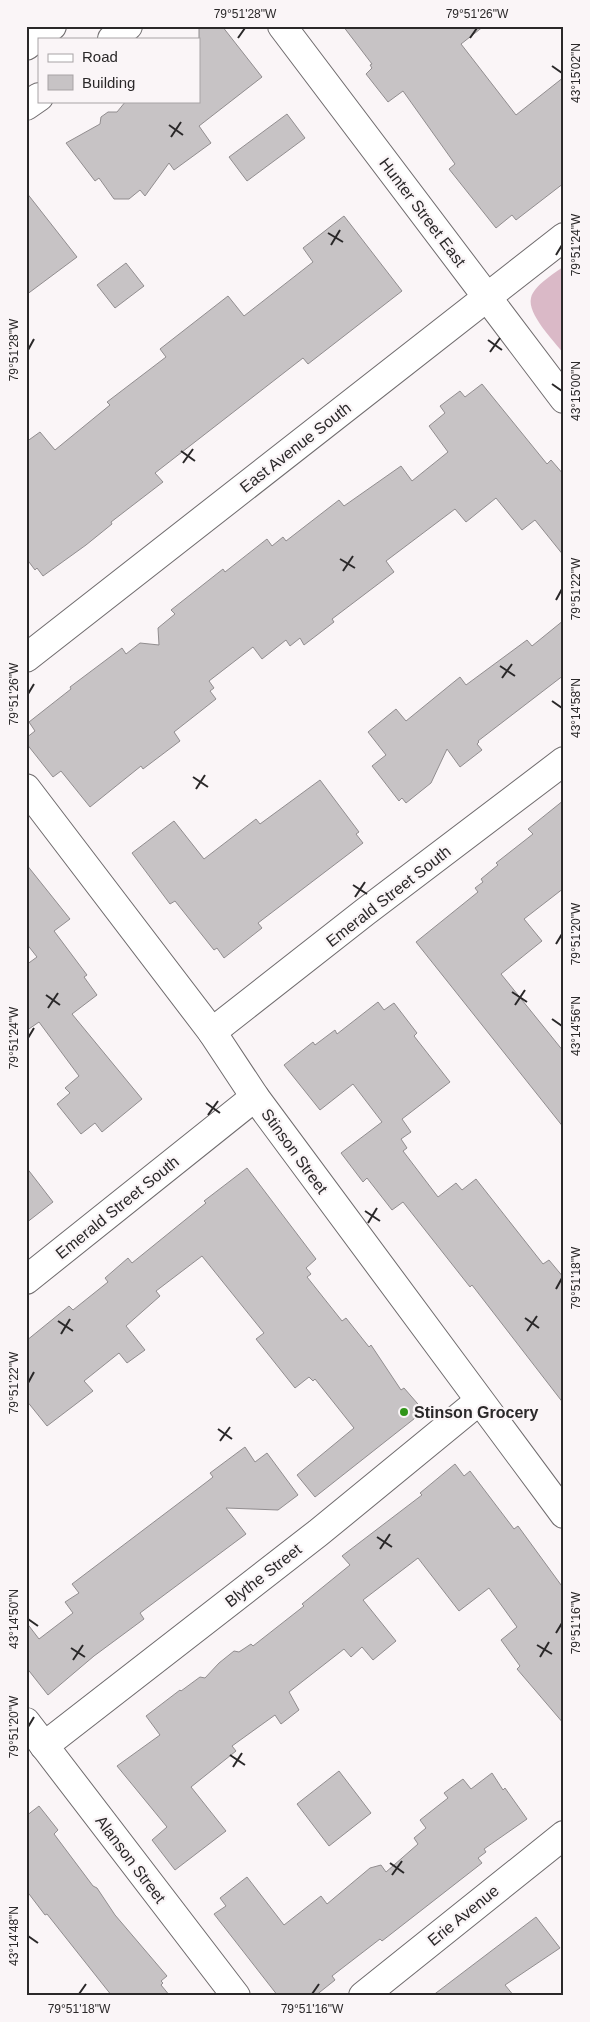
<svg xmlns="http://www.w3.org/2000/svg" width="590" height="2022" viewBox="0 0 590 2022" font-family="Arial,sans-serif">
	<rect width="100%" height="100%" fill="#faf5f7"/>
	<!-- green -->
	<path fill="#dab9c7" d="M564,266V354C554,341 527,314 531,298C534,285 554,274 564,266Z"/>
	<!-- building -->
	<g fill="#c7c3c5" stroke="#918d8f">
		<polygon points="199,26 222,26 262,77 199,126 211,143 174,170 169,163 145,196 140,190 129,199 114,199 99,178 95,181 66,143 100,124 101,117 108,112 117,112 126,101 199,101"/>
		<polygon points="343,26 484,26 461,44 516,115 564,77 564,183 516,220 512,215 496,228 449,169 455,164 403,91 388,102 366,74 372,68 370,65 372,64"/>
		<polygon points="287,114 305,138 247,181 229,157"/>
		<polygon points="26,192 77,257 26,295"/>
		<polygon points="344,216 402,291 308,364 303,358 155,473 163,482 111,522 112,524 86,545 43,576 37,568 35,570 26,558 26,442 40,432 55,450 110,405 107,402 166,357 160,349 228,296 244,316 313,262 303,248"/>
		<polygon points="126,263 144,286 115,308 97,285"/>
		<polygon points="482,384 547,464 551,460 564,475 564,556 535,520 522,530 496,498 466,522 455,509 386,561 394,572 332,619 334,622 304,645 300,638 290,646 286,640 262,659 253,647 209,681 214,688 210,691 216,699 174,732 180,741 143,769 141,766 90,807 61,771 53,777 26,743 26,738 35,731 29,722 71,689 70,687 122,648 126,654 140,643 159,645 158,628 175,614 171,610 223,569 225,572 267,539 272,546 283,537 286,541 339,500 344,506 401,466 412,481 448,452 429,426 445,413 440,406 460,391 465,397"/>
		<polygon points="564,620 564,675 478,741 479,742 477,744 482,750 460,767 447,749 431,783 406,803 402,798 399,801 372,766 386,755 368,732 396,709 406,721 460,677 466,685 527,640 532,646"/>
		<polygon points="320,780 359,832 356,834 363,843 258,923 262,928 224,958 217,948 214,950 175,901 170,904 132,853 174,821 204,859 256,819 260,824"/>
		<polygon points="564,800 564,888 524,919 542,941 501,974 564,1052 564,1128 416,942 478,892 475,888 483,882 481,879 498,865 496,863 533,834 528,829"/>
		<polygon points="26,864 70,919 54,931 87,975 84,977 97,995 72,1014 142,1099 102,1132 95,1123 81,1134 57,1104 70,1093 65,1088 79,1076 39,1022 26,1031 26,965 37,957 26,943"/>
		<polygon points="378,1002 384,1010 394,1003 417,1033 414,1036 450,1082 402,1119 411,1132 401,1139 407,1148 403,1151 438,1197 456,1183 462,1190 476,1179 543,1264 549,1260 564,1278 564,1404 472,1285 470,1287 403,1202 392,1210 367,1178 363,1182 341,1153 382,1122 353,1084 320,1110 284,1065 313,1042 315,1045 335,1030 337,1034"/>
		<polygon points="26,1167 53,1202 26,1223"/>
		<polygon points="247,1168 316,1259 306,1268 311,1274 307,1277 342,1321 346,1318 369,1347 371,1345 401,1390 404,1388 424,1411 315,1497 297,1475 354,1428 315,1379 313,1381 309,1377 295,1388 256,1339 264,1333 202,1256 156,1291 160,1296 126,1326 145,1350 127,1363 119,1353 84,1381 93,1391 47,1426 26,1400 26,1341 69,1306 73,1310 108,1282 105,1278 128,1258 132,1263 206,1203 204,1201"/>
		<polygon points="245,1447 255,1462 267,1453 298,1495 278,1510 226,1508 246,1534 140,1613 144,1619 94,1656 48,1695 26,1667 26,1622 39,1639 73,1613 65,1602 79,1593 72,1584 208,1481 213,1477 210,1473"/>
		<polygon points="455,1464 464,1476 470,1471 514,1529 518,1526 564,1589 564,1724 517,1669 520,1666 501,1640 517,1627 489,1588 459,1611 418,1558 363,1600 396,1641 373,1660 362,1647 351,1657 344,1649 289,1692 299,1710 281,1724 275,1715 232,1746 236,1751 191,1787 226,1831 175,1870 152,1840 167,1827 117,1766 160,1735 146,1716 180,1690 181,1691 200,1677 205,1678 219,1663 234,1651 239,1652 251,1644 253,1646 304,1606 302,1604 350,1565 342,1556 422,1495 420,1493"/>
		<polygon points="339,1771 371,1813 329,1846 297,1804"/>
		<polygon points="492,1773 503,1790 505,1788 527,1819 484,1849 486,1852 478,1858 482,1863 382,1941 380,1939 332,1976 335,1980 315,1996 278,1996 214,1914 226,1906 220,1898 247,1877 284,1925 321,1896 327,1904 370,1868 381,1865 386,1872 418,1844 414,1838 426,1828 420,1820 448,1798 444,1793 463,1779 471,1789"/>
		<polygon points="39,1806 58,1830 54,1834 93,1886 97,1888 115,1915 167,1976 161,1981 163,1983 161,1985 170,1996 112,1996 47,1914 45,1915 26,1890 26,1816"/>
		<polygon points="536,1917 560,1948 505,1985 514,1996 432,1996"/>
	</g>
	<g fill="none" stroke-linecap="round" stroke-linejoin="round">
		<defs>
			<g id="minor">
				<polyline points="282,26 564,399"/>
				<polyline points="112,39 128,26"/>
				<polyline points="26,106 39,97"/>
				<polyline points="26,658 564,237"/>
				<polyline points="26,788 212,1032 255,1097 564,1514"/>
				<polyline points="212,1032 365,912 564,761"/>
				<polyline points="26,1280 255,1097"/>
				<polyline points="26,1722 236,1996"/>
				<polyline points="44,1746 318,1533 479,1401"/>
				<polyline points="363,1996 564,1835"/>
			</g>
			<polyline id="major" points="26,46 52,26"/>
		</defs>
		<!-- minor casing -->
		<use href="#minor" stroke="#6f6b6d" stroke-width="30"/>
		<!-- major casing -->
		<use href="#major" stroke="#6f6b6d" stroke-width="30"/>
		<!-- minor -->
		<use href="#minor" stroke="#fff" stroke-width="28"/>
		<!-- major -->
		<use href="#major" stroke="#fff" stroke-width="28"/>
	</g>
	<!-- ticks -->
	<path fill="none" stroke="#2a2829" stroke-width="2" d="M238,38L245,28M470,38L477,28M552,66L562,73M169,125L183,135M171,137L181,122M328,233L343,242M331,245L340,230M556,255L562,245M488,340L502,350M28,350L34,339M490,352L500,338M552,384L562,391M181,451L195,461M183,463L193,449M340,559L355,568M343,571L353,556M556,600L562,589M500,666L515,676M502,678L512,664M28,694L34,684M552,701L562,708M193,777L208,787M196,789L205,775M353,885L367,894M355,897L365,882M556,944L562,934M512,992L527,1002M46,995L60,1005M515,1005L525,990M48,1008L58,993M552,1019L562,1026M28,1038L34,1028M206,1103L220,1113M208,1115L218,1101M365,1211L380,1221M368,1223L377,1208M556,1289L562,1278M525,1318L539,1328M58,1321L73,1331M527,1331L537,1316M61,1334L70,1319M28,1383L34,1372M218,1429L232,1439M220,1441L230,1427M377,1537L392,1547M380,1549L390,1534M28,1619L38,1626M556,1633L562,1623M537,1645L552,1654M71,1648L85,1657M540,1657L549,1642M73,1660L83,1645M28,1727L34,1717M230,1755L245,1765M233,1767L242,1753M390,1863L404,1873M392,1875L402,1861M28,1936L38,1943M79,1994L86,1984M312,1994L319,1984"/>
	<!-- markers -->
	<circle fill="#319519" stroke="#faf5f7" stroke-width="2" cx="404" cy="1412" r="5"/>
	<g text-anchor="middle" stroke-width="4.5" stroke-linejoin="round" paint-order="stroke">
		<!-- street labels -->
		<g font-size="16" fill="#2a2829" stroke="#faf5f7">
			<text transform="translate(423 212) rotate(53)" y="6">Hunter Street East</text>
			<text transform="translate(295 447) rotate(-38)" y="6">East Avenue South</text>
			<text transform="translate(388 896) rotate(-38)" y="6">Emerald Street South</text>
			<text transform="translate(295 1151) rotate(54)" y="6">Stinson Street</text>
			<text transform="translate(117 1207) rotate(-39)" y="6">Emerald Street South</text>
			<text transform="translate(263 1575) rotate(-38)" y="6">Blythe Street</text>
			<text transform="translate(131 1859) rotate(53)" y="6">Alanson Street</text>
			<text transform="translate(463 1915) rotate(-39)" y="6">Erie Avenue</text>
		</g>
		<!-- poi labels -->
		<g font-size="16" font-weight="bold" fill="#2a2829" stroke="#faf5f7" text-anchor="start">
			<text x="414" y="1418">Stinson Grocery</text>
		</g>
	</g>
	<!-- border -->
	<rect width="590" height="2022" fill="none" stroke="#faf5f7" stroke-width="55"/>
	<!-- legend -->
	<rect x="38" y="38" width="162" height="65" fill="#faf5f7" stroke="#a7a3a5"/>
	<rect x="48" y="54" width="25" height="8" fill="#ffffff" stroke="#a7a3a5"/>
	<text x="82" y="62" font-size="15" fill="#2a2829">Road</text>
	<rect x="48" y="75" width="25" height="15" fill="#c7c3c5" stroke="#a7a3a5"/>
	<text x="82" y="88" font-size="15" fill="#2a2829">Building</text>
	<rect x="28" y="28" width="534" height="1966" fill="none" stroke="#2a2829" stroke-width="2"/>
	<g font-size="12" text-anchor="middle" fill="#2a2829">
		<text x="245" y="18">79°51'28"W</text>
		<text x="477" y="18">79°51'26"W</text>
		<text transform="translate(576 73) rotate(-90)" y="4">43°15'02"N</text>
		<text transform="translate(576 245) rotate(-90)" y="4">79°51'24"W</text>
		<text transform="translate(14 350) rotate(-90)" y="4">79°51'28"W</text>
		<text transform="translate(576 391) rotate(-90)" y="4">43°15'00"N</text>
		<text transform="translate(576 589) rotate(-90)" y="4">79°51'22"W</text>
		<text transform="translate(14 694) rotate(-90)" y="4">79°51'26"W</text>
		<text transform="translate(576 708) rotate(-90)" y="4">43°14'58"N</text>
		<text transform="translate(576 934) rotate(-90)" y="4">79°51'20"W</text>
		<text transform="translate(576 1026) rotate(-90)" y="4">43°14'56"N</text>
		<text transform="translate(14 1038) rotate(-90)" y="4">79°51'24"W</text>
		<text transform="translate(576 1278) rotate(-90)" y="4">79°51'18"W</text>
		<text transform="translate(14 1383) rotate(-90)" y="4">79°51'22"W</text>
		<text transform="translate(14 1619) rotate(-90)" y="4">43°14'50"N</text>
		<text transform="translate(576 1623) rotate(-90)" y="4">79°51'16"W</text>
		<text transform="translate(14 1727) rotate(-90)" y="4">79°51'20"W</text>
		<text transform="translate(14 1936) rotate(-90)" y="4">43°14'48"N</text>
		<text x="79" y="2013">79°51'18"W</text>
		<text x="312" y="2013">79°51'16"W</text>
	</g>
</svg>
